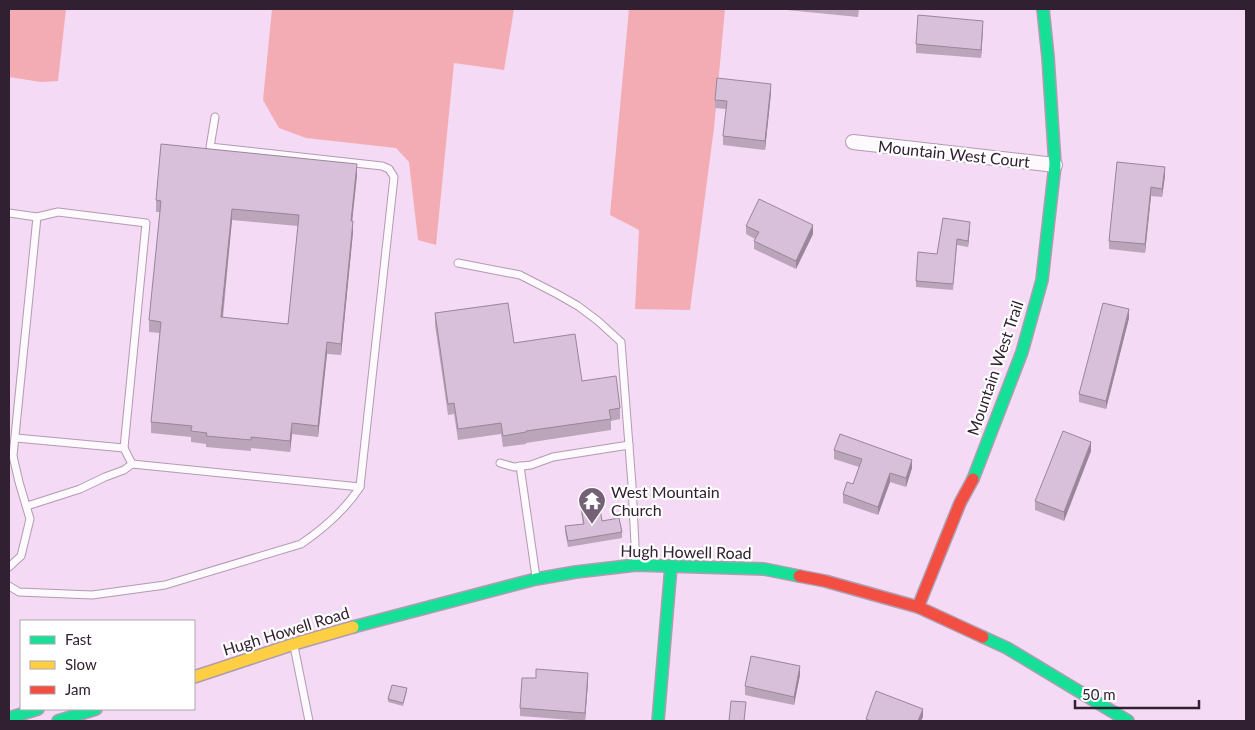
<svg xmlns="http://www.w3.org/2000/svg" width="1255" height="730" viewBox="0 0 1255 730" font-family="Lato,sans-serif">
	<rect width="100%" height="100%" fill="#f4daf4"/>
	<!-- forest -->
	<g fill="#f3acb3">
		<polygon points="9,9 66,9 58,81 41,82 9,77"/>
		<polygon points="272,9 514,9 504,70 454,63 436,245 418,240 409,162 396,148 306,138 279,128 263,100"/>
		<polygon points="629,9 725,9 714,128 690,310 635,309 639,230 610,215"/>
	</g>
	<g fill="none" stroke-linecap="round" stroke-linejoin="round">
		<defs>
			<g id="lane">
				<polyline points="9,213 37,217 13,456 19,482 30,519 21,556 9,567"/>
				<polyline points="37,217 58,212 146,223 124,448 132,464"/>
				<polyline points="458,263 520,275 557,294 578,306 598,321 621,342 632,485 636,564"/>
				<polyline points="16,438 124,448"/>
				<polyline points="500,463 514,467 531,465 553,457 629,445"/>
				<polyline points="520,466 536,577"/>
				<polyline points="27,506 80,489 105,477 124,470 132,464 360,487"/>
				<path d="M9,586L19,592L92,595L165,585L301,544C323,529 345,510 360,487L394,177L389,169L382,166L210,147L215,117"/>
				<polyline points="294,646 309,721"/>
			</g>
			<polyline id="street" points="853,142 1055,165"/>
			<g id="fast">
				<polyline points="973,479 1022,352 1042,280 1055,165 1048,57 1043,9"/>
				<polyline points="353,627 536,579 576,572 636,565 764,569 799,576"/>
				<polyline points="983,637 1007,648 1128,721"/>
				<polyline points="9,718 38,709"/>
				<polyline points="58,721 96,709"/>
				<polyline points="658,721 671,566"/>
			</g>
			<polyline id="slow" points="194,677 294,644 353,627"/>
			<g id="jam">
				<polyline points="799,576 825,581 918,607 983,637"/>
				<polyline points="918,607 960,503 973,479"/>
			</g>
		</defs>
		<!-- lane casing -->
		<use href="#lane" stroke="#b09cb0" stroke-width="9"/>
		<!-- street casing -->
		<use href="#street" stroke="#b09cb0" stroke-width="16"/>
		<!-- fast casing -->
		<use href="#fast" stroke="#b09cb0" stroke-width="14"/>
		<!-- slow casing -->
		<use href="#slow" stroke="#b09cb0" stroke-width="14"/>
		<!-- jam casing -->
		<use href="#jam" stroke="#b09cb0" stroke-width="14"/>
		<!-- lane -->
		<use href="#lane" stroke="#fdf9fd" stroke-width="7"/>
		<!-- street -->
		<use href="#street" stroke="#fdf9fd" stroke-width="14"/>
		<!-- fast -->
		<use href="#fast" stroke="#16e098" stroke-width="11"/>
		<!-- slow -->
		<use href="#slow" stroke="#ffcf43" stroke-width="11"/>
		<!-- jam -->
		<use href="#jam" stroke="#f24e42" stroke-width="11"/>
	</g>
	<!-- wall -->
	<g fill="#bba5bb" fill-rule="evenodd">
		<polygon points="787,9 859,9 858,17 787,10"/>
		<polygon points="983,29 981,58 916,53 916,44"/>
		<polygon points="771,93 765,150 723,145 723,136 726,109 715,108 715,100"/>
		<polygon points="1117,162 1165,176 1162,197 1151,196 1145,253 1109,249 1109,241"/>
		<path d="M357,175L352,221L353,232L341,355L327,354L318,437L292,434L290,452L251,448V451L206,447V444L191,442V437L151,433V422L160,333L149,332V320L160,212H156V200ZM232,220L298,226L288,324L223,318Z"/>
		<polygon points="746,226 813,234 796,269 754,249 754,241 755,239 746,234"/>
		<polygon points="970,228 968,247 957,245 953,290 916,287 916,281 937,254"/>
		<polygon points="435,313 514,343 582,381 620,408 620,419 611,421 611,430 526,443 526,444 503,447 501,434 458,440 454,414 448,415 435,325"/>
		<polygon points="1129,318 1106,409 1079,402 1079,394"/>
		<polygon points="834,450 912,468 906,487 890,482 878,515 843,503 843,494 853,484 859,467 834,459"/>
		<polygon points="1091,451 1064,521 1035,510 1035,501"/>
		<polygon points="580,500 602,521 622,532 622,538 568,547 565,532 565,526 583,524 580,506"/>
		<polygon points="800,675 794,705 745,695 745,686"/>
		<polygon points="588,682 585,721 520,716 520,708"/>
		<polygon points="407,691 403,706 388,702 388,699"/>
	</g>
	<!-- shaded-wall -->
	<g fill="#988699">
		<polygon points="983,21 983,29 981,58 981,50"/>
		<polygon points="771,84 771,93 765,150 765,141"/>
		<polygon points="357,164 357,175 351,232 351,221"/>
		<polygon points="1165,167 1165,176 1162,197 1162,189"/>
		<polygon points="1151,187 1151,196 1145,253 1145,244"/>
		<polygon points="232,209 232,220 221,329 221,317"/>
		<polygon points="353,221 353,232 341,355 341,344"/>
		<polygon points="970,222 970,228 968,247 968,241"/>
		<polygon points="813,225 813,234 796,269 796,261"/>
		<polygon points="1129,309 1129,318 1106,409 1106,401"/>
		<polygon points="327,342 327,354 318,437 318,426"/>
		<polygon points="292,423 292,434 290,452 290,441"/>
		<polygon points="1091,442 1091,451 1064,521 1064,512"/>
		<polygon points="912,460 912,468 906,487 906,478"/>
		<polygon points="890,473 890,482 878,515 878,507"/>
		<polygon points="800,666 800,675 794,705 794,697"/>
		<polygon points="588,673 588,682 585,721 585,713"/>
		<polygon points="923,709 923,717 921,721 918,721"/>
	</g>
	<!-- building -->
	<g fill="#d9c0da" stroke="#988699" fill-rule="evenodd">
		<polygon points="918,15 983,21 981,50 916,44"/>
		<polygon points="717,78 771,84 765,141 723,136 727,101 715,100"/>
		<path d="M161,144L357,164L351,221H353L341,344L327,342L318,426L292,423L290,441L251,437V440L206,436L207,433L191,431L192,426L151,422L161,322L149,320L161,201L156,200ZM232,209L299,215L288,324L221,317Z"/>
		<polygon points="1117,162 1165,167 1162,189 1151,187 1145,244 1109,241"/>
		<polygon points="759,199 813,225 796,261 754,241 759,232 746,226"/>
		<polygon points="943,218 970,222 968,241 957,239 953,284 916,281 918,252 937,254"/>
		<polygon points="508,303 514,343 575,334 582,381 616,376 620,408 609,410 611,419 526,431 526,432 503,436 501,423 458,429 454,403 448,404 435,313"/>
		<polygon points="1103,303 1129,309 1106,401 1079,394"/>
		<polygon points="1063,431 1091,442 1064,512 1035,501"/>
		<polygon points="840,434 912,460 906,478 890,473 878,507 843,494 847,482 853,484 862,459 834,450"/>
		<polygon points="598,497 602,521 619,518 622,532 568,541 565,526 584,524 580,500"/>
		<polygon points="751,656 800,666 794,697 745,686"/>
		<polygon points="536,669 588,673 585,713 520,708 522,678 536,678"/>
		<polygon points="392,685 407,688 403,703 388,699"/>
		<polygon points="876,691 923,709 918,721 871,721 866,719"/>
		<polygon points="731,701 746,702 744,721 729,721"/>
	</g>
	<!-- icons -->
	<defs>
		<symbol id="temple-pin" viewBox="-11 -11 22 30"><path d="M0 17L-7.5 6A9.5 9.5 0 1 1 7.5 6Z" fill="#756175" stroke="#fff"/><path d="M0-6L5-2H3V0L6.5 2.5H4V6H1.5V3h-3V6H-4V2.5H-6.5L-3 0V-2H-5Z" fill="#fff"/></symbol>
	</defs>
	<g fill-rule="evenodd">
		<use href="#temple-pin" x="576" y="485" width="32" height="43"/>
	</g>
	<g text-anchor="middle" stroke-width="4.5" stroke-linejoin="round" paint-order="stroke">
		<!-- street labels -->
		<g font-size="16" fill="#312031" stroke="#fff">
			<text transform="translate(954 154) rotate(6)" y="6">Mountain West Court</text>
			<text transform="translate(995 368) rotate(-71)" y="6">Mountain West Trail</text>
			<text transform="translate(686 552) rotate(1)" y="6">Hugh Howell Road</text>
			<text transform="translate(286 631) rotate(-17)" y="6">Hugh Howell Road</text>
		</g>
		<!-- poi labels -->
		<g font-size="16" fill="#312031" stroke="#fff" text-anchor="start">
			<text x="611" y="498">West Mountain<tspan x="611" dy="18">Church</tspan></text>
		</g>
	</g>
	<!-- border -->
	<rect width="1255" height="730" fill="none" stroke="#312031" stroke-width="20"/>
	<!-- legend -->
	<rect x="20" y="620" width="175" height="90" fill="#ffffff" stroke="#ada6ad"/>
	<rect x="30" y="636" width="25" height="8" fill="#16e098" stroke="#ada6ad"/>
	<text x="65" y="645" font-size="15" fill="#312031">Fast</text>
	<rect x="30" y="661" width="25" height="8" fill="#ffcf43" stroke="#ada6ad"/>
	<text x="65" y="670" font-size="15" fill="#312031">Slow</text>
	<rect x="30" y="686" width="25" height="8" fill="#f24e42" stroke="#ada6ad"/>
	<text x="65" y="695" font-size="15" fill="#312031">Jam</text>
	<!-- scale -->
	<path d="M1075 700v8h124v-8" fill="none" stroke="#312031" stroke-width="2.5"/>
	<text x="1082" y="700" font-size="15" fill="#312031" stroke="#ffffff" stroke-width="4" paint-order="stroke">50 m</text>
</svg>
